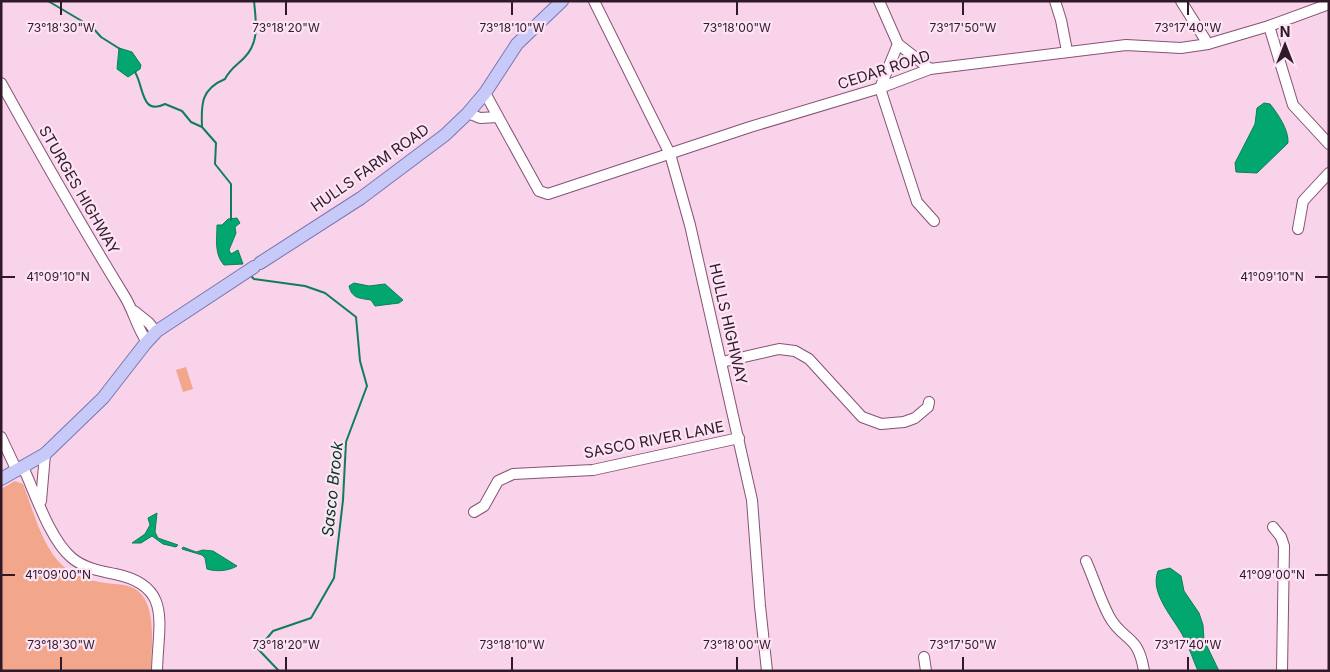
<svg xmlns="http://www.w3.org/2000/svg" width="1330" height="672" viewBox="0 0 1330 672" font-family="Inter,sans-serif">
	<rect width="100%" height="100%" fill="#f8d3ea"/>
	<!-- green -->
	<g fill="#f2a68b">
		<polygon points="186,367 193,389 183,392 176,370"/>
		<path d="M15,481L23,484C33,510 42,547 63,566C75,576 90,581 105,583C113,584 124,584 131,587C159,598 151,647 151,671H1V489Z"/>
	</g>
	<!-- water -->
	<g fill="#02a76f" stroke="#107d5a">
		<polygon points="119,48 132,52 141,65 140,69 128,77 117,69"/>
		<path d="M1264,103L1270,104C1278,114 1289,130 1288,143L1257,173L1236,172L1235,163L1255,124L1257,108Z"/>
		<path d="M237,218L240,223L235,227L236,233L229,250L231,254L238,250L243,264L224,265C214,254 217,239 217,225H222L228,219Z"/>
		<path d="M354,283L369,286L385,284L403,300L399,303L375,306L371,300C360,298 352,299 349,286Z"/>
		<polygon points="157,513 155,532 158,538 178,545 176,547 163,544 152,536 141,543 132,543 145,534 150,525 148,518"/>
		<path d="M183,547L196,552L203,550L213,551L237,566C228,571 217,572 207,569L205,558L202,555L182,549Z"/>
		<path d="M1170,568L1181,576L1184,591L1199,613L1203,625L1204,640L1219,671H1198C1193,660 1190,649 1184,638C1175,619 1149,594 1158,571Z"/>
	</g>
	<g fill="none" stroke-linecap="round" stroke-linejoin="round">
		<!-- stream -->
		<g stroke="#107d5a" stroke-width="2">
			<polyline points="48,1 92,27 101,37 120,49"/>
			<path d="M135,72C144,87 141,116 165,104L182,111L191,122L202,127L216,143L215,164L231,184V220"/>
			<path d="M202,127C201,104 201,89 225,79C230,69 236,66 244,58C260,42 256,22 254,1"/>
			<polyline points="250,275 254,279 305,286 325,293 356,317 360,361 367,386 346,442 343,500 334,578 311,618 273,631 258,649 279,671"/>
			<polyline points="1329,433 1329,445"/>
			<polyline points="359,671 378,671"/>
		</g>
		<defs>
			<g id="minor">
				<polyline points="594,1 670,154 690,225 752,500 760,606 767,671"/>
				<polyline points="879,1 898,44 930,69"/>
				<polyline points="1055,1 1061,20 1067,51"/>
				<polyline points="1181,1 1208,44"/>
				<polyline points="1269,26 1293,105 1329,144"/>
				<polyline points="898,44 880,88 917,202 934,221"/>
				<path d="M1,83C41,155 82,227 125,297C134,312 137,328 147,342"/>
				<polyline points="485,93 539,191 548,194 750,127 880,88 930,69 1126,45 1181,48 1208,44 1269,26 1329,4"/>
				<polyline points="468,113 480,118 498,117"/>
				<polyline points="1298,229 1303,201 1329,173"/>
				<polyline points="134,311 149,323 156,332"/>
				<polyline points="722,362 779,349 795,351 809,359 862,417 881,424 904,422 915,418 928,407 929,402"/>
				<polyline points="1,437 17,471"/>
				<path d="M23,467C35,493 50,540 72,558C84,568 100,571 115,574C173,586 158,623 157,671"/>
				<polyline points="41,501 45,454"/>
				<polyline points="474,512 484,506 498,481 513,474 593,470 739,438"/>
				<polyline points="1273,527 1281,537 1284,546 1282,671"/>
				<path d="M1086,561C1094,579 1100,599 1109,616C1123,642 1138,633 1144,671"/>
				<polyline points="924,657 926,671"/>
			</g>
			<g id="major">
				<polyline points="260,263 361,198 445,135 468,113 485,93 517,44 562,1"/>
				<polyline points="1,479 45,454 103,398 145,344 157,331 254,267"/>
			</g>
		</defs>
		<!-- minor casing -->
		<use href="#minor" stroke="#865275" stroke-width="12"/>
		<!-- major casing -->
		<use href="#major" stroke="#7a76ae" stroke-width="14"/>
		<!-- minor -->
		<use href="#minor" stroke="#fff" stroke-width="10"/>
		<!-- major -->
		<use href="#major" stroke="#c7caf9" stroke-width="12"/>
	</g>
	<!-- ticks -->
	<path fill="none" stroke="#301a29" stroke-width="2" d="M61,2V15M286,2V15M512,2V15M737,2V15M963,2V15M1188,2V15M2,277H15M1315,277H1328M2,575H15M1315,575H1328M61,657V670M286,657V670M512,657V670M737,657V670M963,657V670M1188,657V670"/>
	<g text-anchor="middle" stroke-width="4.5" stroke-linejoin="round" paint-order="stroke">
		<!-- street labels -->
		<g font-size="15" fill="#301a29" stroke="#fde4f4">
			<text transform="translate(884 70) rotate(-18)" y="5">CEDAR ROAD</text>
			<text transform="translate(370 168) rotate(-35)" y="5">HULLS FARM ROAD</text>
			<text transform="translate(79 190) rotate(60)" y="5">STURGES HIGHWAY</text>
			<text transform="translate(728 324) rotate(77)" y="5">HULLS HIGHWAY</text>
			<text transform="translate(654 440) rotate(-11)" y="5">SASCO RIVER LANE</text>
		</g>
		<!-- water labels -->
		<g font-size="16" font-style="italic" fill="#003822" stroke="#fde4f4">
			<text transform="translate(332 489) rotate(-84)" y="6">Sasco Brook</text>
		</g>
	</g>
	<g font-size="12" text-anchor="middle" fill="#301a29" stroke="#fde4f4" stroke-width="4.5" stroke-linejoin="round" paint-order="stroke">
		<text x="61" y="32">73°18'30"W</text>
		<text x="286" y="32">73°18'20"W</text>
		<text x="512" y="32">73°18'10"W</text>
		<text x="737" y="32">73°18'00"W</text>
		<text x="963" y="32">73°17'50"W</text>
		<text x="1188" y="32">73°17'40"W</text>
		<text x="58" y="281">41°09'10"N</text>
		<text x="1272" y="281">41°09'10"N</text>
		<text x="58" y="579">41°09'00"N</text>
		<text x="1272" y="579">41°09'00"N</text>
		<text x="61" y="649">73°18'30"W</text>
		<text x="286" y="649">73°18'20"W</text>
		<text x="512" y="649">73°18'10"W</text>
		<text x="737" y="649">73°18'00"W</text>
		<text x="963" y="649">73°17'50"W</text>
		<text x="1188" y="649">73°17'40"W</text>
	</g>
	<!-- border -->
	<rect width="1330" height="672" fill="none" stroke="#301a29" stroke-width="5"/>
	<!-- north arrow -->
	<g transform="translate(1285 45)" stroke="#fde4f4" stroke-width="4" paint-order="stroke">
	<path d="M0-4L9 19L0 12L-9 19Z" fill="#301a29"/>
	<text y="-8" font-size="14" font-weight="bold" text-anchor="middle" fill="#301a29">N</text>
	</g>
</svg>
